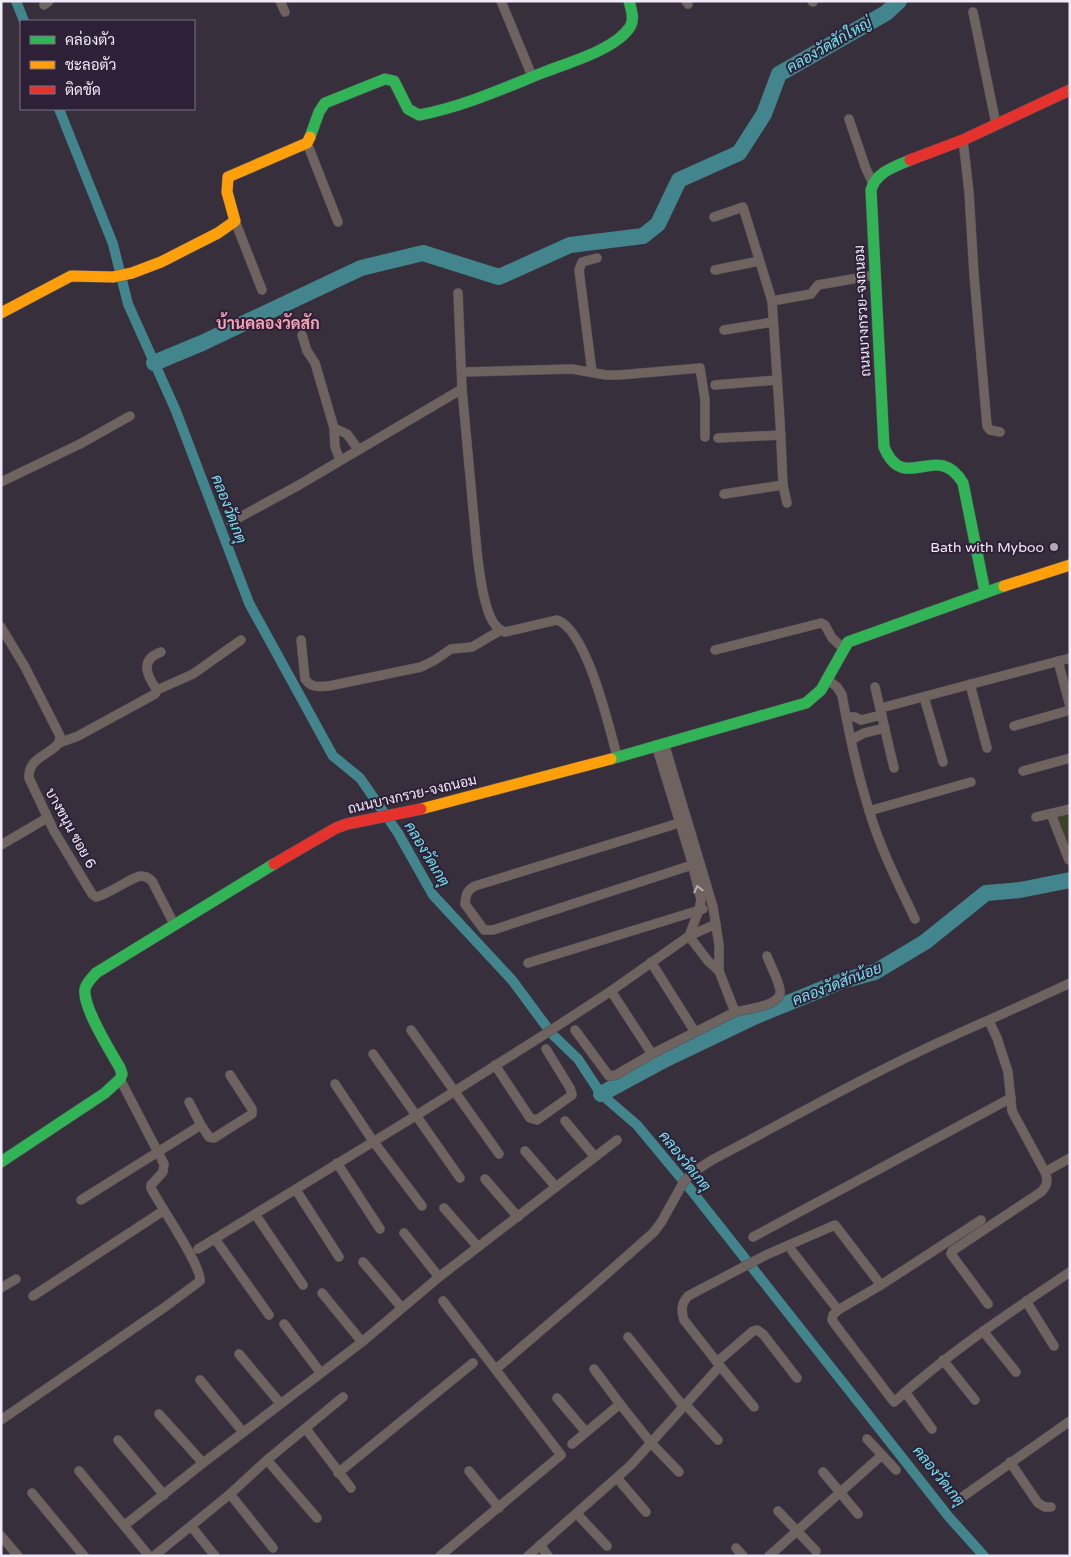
<svg xmlns="http://www.w3.org/2000/svg" width="1071" height="1557" viewBox="0 0 1071 1557" font-family="'Varela Round',Sarabun,sans-serif">
	<rect width="100%" height="100%" fill="#37303c"/>
	<!-- green -->
	<polygon fill="#3d4128" points="1070,804 1070,852 1050,810"/>
	<g fill="none" stroke-linecap="round" stroke-linejoin="round">
		<!-- canal -->
		<g stroke="#42858c" stroke-width="10">
			<polyline points="16,1 24,21"/>
			<polyline points="59,109 113,244 128,304 176,411 249,603 333,756 360,778 398,833 433,895 512,980 552,1034 578,1059 601,1094 637,1125 691,1190 949,1517 984,1556"/>
		</g>
		<!-- river -->
		<g stroke="#42858c" stroke-width="16">
			<polyline points="154,363 202,343 361,268 423,253 499,277 570,245 643,236 658,224 679,180 739,153 764,114 779,74 886,13 899,1"/>
			<polyline points="601,1094 666,1059 756,1016 842,981 875,972 925,942 986,893 1020,890 1070,880"/>
		</g>
		<defs>
			<g id="street">
				<polyline points="280,1 285,12"/>
				<polyline points="501,1 532,76"/>
				<polyline points="686,1 688,4"/>
				<polyline points="812,1 813,2"/>
				<polyline points="44,5 49,1"/>
				<polyline points="973,12 996,124"/>
				<polyline points="849,119 866,169 873,183"/>
				<polyline points="963,140 969,192 974,275 987,426 990,430 1000,432"/>
				<polyline points="307,143 338,222"/>
				<polyline points="714,217 743,207 772,301 811,294 818,285 875,275"/>
				<polyline points="235,221 262,290"/>
				<polyline points="715,270 759,261"/>
				<path d="M458,293L462,389L476,541C478,563 482,604 493,622C496,627 500,630 505,632L557,620C587,630 609,727 617,756"/>
				<polyline points="724,330 773,322"/>
				<polyline points="302,335 307,351 315,363 334,428 335,447 340,460"/>
				<polyline points="463,372 572,369 606,375 619,375 700,368 705,400 705,437"/>
				<polyline points="592,372 579,270 582,262 597,258"/>
				<polyline points="715,385 777,380"/>
				<polyline points="334,428 347,434 358,449"/>
				<polyline points="718,438 781,435"/>
				<polyline points="1,482 80,444 130,416"/>
				<polyline points="783,485 787,503"/>
				<polyline points="724,494 783,485 780,421 772,301"/>
				<polyline points="231,522 299,485 462,389"/>
				<path d="M1,627L25,667L60,736L59,743C48,756 28,758 29,778L54,831L92,894L96,897C110,894 131,877 141,876C145,876 149,878 152,881L174,924"/>
				<path d="M301,640L305,679C311,688 319,687 329,686L421,667L435,660L451,649L472,647L501,630"/>
				<polyline points="715,650 821,623 825,625 832,638 843,648"/>
				<polyline points="1058,661 1070,706"/>
				<path d="M828,680L837,687L842,695C849,734 857,772 869,810C880,848 898,883 915,919"/>
				<polyline points="970,684 987,748"/>
				<polyline points="875,687 894,768"/>
				<polyline points="157,690 193,674 241,640"/>
				<polyline points="924,697 943,762"/>
				<polyline points="881,708 1070,658"/>
				<polyline points="846,717 855,717 861,720 882,715"/>
				<polyline points="1014,726 1070,710"/>
				<polyline points="851,740 864,733 885,728"/>
				<path d="M59,743L78,736L155,694L157,690C147,676 139,660 161,652"/>
				<polyline points="664,743 713,907 719,945 719,971"/>
				<polyline points="656,745 691,859 701,900 699,910 689,936"/>
				<polyline points="1023,771 1070,758"/>
				<polyline points="869,811 971,782"/>
				<polyline points="1051,814 1069,860"/>
				<polyline points="1036,817 1070,809"/>
				<path d="M679,823L475,886C467,890 466,894 465,904L484,930H493L692,865"/>
				<polyline points="1,845 47,818"/>
				<path d="M689,936L708,961L719,971L735,1012C747,1009 783,1006 780,990C778,979 771,967 767,956"/>
				<polyline points="651,962 695,1032"/>
				<polyline points="528,963 703,909"/>
				<polyline points="411,1030 499,1154"/>
				<polyline points="575,1030 609,1076 616,1075 652,1054 611,991"/>
				<polyline points="373,1054 460,1178"/>
				<polyline points="652,1054 735,1012"/>
				<polyline points="495,1065 530,1118 537,1120 572,1095 570,1088 546,1049"/>
				<polyline points="335,1084 373,1141 422,1206"/>
				<polyline points="565,1121 595,1157"/>
				<polyline points="201,1125 209,1137 214,1138 252,1114 252,1109 230,1075"/>
				<polyline points="525,1151 556,1187"/>
				<polyline points="337,1163 380,1229"/>
				<polyline points="1045,1172 1070,1158"/>
				<polyline points="485,1179 518,1217"/>
				<polyline points="296,1190 339,1257"/>
				<polyline points="81,1200 201,1125 189,1102"/>
				<polyline points="444,1208 478,1247"/>
				<polyline points="255,1214 303,1285"/>
				<path d="M981,1220L881,1285L838,1310L833,1315L832,1320L837,1327L894,1402C948,1353 1009,1313 1070,1272"/>
				<polyline points="404,1233 439,1277"/>
				<polyline points="753,1237 1011,1098"/>
				<polyline points="215,1239 269,1315"/>
				<polyline points="198,1249 417,1115 542,1036 611,991 689,936 716,924"/>
				<polyline points="792,1251 838,1310"/>
				<polyline points="363,1262 402,1308"/>
				<polyline points="1,1288 16,1279"/>
				<polyline points="322,1293 362,1342"/>
				<polyline points="33,1296 163,1211"/>
				<polyline points="1026,1301 1054,1346"/>
				<path d="M988,1304L951,1254L952,1251L1041,1192C1048,1185 1048,1180 1045,1172L1012,1111L1008,1072L997,1038L989,1021"/>
				<polyline points="284,1324 320,1372"/>
				<polyline points="983,1331 1016,1372"/>
				<polyline points="628,1337 683,1406"/>
				<polyline points="239,1354 280,1403"/>
				<polyline points="943,1360 975,1400"/>
				<polyline points="717,1362 753,1331 757,1330 763,1334 797,1378"/>
				<polyline points="720,1366 754,1407"/>
				<path d="M496,1369L593,1286L654,1232L662,1221L683,1183L692,1173L712,1160C792,1118 872,1072 955,1035C993,1018 1032,1001 1070,983"/>
				<polyline points="594,1369 620,1404"/>
				<polyline points="200,1380 243,1432"/>
				<polyline points="905,1392 932,1429"/>
				<polyline points="557,1398 585,1431"/>
				<polyline points="685,1404 718,1440"/>
				<polyline points="159,1414 203,1463"/>
				<path d="M1,1420L165,1307L200,1281C202,1266 160,1206 151,1188V1185L163,1172L164,1164L120,1079"/>
				<polyline points="306,1429 351,1488"/>
				<polyline points="867,1439 882,1455"/>
				<polyline points="118,1440 164,1495"/>
				<polyline points="572,1444 620,1404 651,1443 679,1472"/>
				<polyline points="267,1460 317,1518"/>
				<polyline points="1010,1462 1038,1503 1045,1507 1051,1507"/>
				<polyline points="79,1471 149,1556"/>
				<polyline points="469,1471 499,1508"/>
				<polyline points="823,1472 858,1514"/>
				<polyline points="338,1473 473,1363"/>
				<polyline points="617,1478 646,1512"/>
				<polyline points="32,1493 84,1556"/>
				<polyline points="230,1494 273,1548"/>
				<polyline points="958,1500 1070,1421"/>
				<polyline points="778,1511 816,1551"/>
				<polyline points="577,1514 607,1546"/>
				<polyline points="125,1525 203,1463 362,1342 439,1277 617,1140"/>
				<polyline points="191,1526 215,1556"/>
				<polyline points="1,1536 18,1556"/>
				<polyline points="540,1545 548,1556"/>
				<polyline points="736,1548 743,1556"/>
				<polyline points="154,1556 230,1494 267,1460 343,1397"/>
				<polyline points="440,1556 561,1455 443,1301"/>
				<path d="M528,1556L631,1465L720,1366L684,1320C681,1310 681,1304 688,1296L766,1255L835,1225L881,1285"/>
				<polyline points="769,1556 882,1455 896,1470"/>
			</g>
			<g id="fast">
				<path d="M310,137L319,112L325,103L385,79L394,81L408,109L419,115C462,107 502,89 542,73C567,63 615,50 630,27C635,19 631,9 629,1"/>
				<path d="M910,160C894,167 876,172 871,190L884,447C904,496 937,439 963,483L985,592"/>
				<polyline points="611,759 806,703 821,690 848,642 1004,586"/>
				<path d="M1,1162L105,1093L120,1079L122,1074L120,1068C111,1052 82,1007 85,989C86,983 92,978 96,973L274,864"/>
			</g>
			<g id="slow">
				<polyline points="1,313 71,276 113,277 132,273 161,262 218,233 235,221 227,192 228,177 307,143 310,137"/>
				<polyline points="1004,586 1070,565"/>
				<polyline points="421,809 611,759"/>
			</g>
			<g id="jam">
				<polyline points="910,160 963,140 1070,90"/>
				<polyline points="274,864 336,828 347,824 421,809"/>
			</g>
		</defs>
		<!-- street casing -->
		<use href="#street" stroke="#554e59" stroke-width="10"/>
		<!-- fast casing -->
		<use href="#fast" stroke="#554e59" stroke-width="12"/>
		<!-- slow casing -->
		<use href="#slow" stroke="#554e59" stroke-width="12"/>
		<!-- jam casing -->
		<use href="#jam" stroke="#554e59" stroke-width="12"/>
		<!-- street -->
		<use href="#street" stroke="#6e635e" stroke-width="9"/>
		<!-- fast -->
		<use href="#fast" stroke="#30b455" stroke-width="11"/>
		<!-- slow -->
		<use href="#slow" stroke="#ff9f0a" stroke-width="11"/>
		<!-- jam -->
		<use href="#jam" stroke="#e5322d" stroke-width="11"/>
	</g>
	<!-- one-way arrows -->
	<defs><path id="oneway-chevron" d="M-2-3.5L2.5 0L-2 3.5" fill="none" stroke-width="1.6" stroke-linecap="round" stroke-linejoin="round" transform="scale(1.25)"/></defs>
	<use stroke="#b7adb3" href="#oneway-chevron" transform="translate(698 889) rotate(-103)"/>
	<!-- markers -->
	<circle fill="#b1a8b7" stroke="#2d2037" stroke-width="2" cx="1054" cy="547" r="5"/>
	<g text-anchor="middle" stroke-width="4" stroke-linejoin="round" paint-order="stroke">
		<!-- street labels -->
		<g font-size="14" fill="#f2e9f9" stroke="#2d2037">
			<text transform="translate(862 311) rotate(-93)" y="5">ถนนบางกรวย-จงถนอม</text>
			<text transform="translate(412 794) rotate(-13)" y="5">ถนนบางกรวย-จงถนอม</text>
			<text transform="translate(71 828) rotate(61)" y="5">บางขนุน ซอย 6</text>
		</g>
		<!-- poi labels -->
		<g font-size="14" fill="#f2e9f9" stroke="#2d2037" text-anchor="end">
			<text x="1044" y="552">Bath with Myboo</text>
		</g>
		<!-- water labels -->
		<g font-size="15" font-style="italic" fill="#72e3ee" stroke="#2d2037">
			<text transform="translate(829 45) rotate(-30)" y="5">คลองวัดสักใหญ่</text>
			<text transform="translate(229 509) rotate(69)" y="5">คลองวัดเกตุ</text>
			<text transform="translate(427 854) rotate(59)" y="5">คลองวัดเกตุ</text>
			<text transform="translate(837 984) rotate(-21)" y="5">คลองวัดสักน้อย</text>
			<text transform="translate(685 1161) rotate(51)" y="5">คลองวัดเกตุ</text>
			<text transform="translate(939 1476) rotate(51)" y="5">คลองวัดเกตุ</text>
		</g>
		<!-- quarter labels -->
		<g font-size="16" font-weight="bold" fill="#f6a3b4" stroke="#2d2037">
			<text x="268" y="329">บ้านคลองวัดสัก</text>
		</g>
	</g>
	<!-- border -->
	<rect width="1071" height="1557" fill="none" stroke="#f2e9f9" stroke-width="5"/>
	<!-- legend -->
	<rect x="20" y="20" width="175" height="90" fill="#2d2037" stroke="#7c7085"/>
	<rect x="30" y="36" width="25" height="8" fill="#30b455" stroke="#7c7085"/>
	<text x="65" y="45" font-size="15" fill="#f2e9f9">คล่องตัว</text>
	<rect x="30" y="61" width="25" height="8" fill="#ff9f0a" stroke="#7c7085"/>
	<text x="65" y="70" font-size="15" fill="#f2e9f9">ชะลอตัว</text>
	<rect x="30" y="86" width="25" height="8" fill="#e5322d" stroke="#7c7085"/>
	<text x="65" y="95" font-size="15" fill="#f2e9f9">ติดขัด</text>
</svg>
